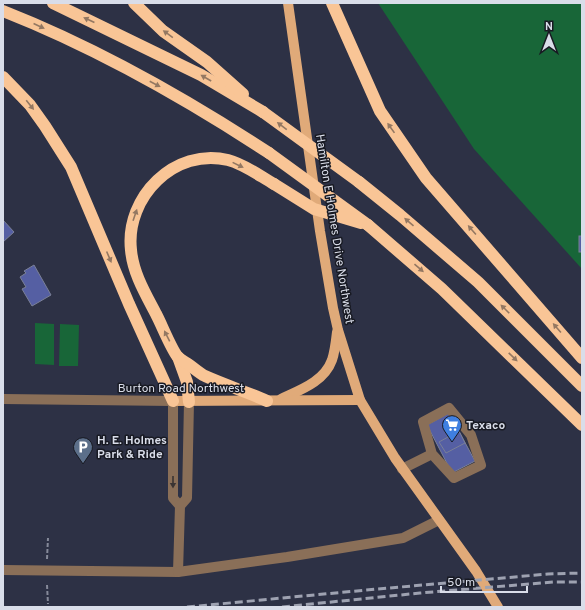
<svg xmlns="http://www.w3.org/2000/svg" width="585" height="610" viewBox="0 0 585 610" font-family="Overpass,sans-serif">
	<rect width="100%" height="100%" fill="#2d3145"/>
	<!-- green -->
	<g fill="#186638">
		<polygon points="378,3 582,3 582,269 474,149"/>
		<polygon points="35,323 54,324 54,365 35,364"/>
		<polygon points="60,324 79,325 78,366 59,366"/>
	</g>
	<!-- building -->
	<g fill="#555fa3" stroke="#7a8097">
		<polygon points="3,220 14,232 3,242"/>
		<rect x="579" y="236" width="3" height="16"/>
		<polygon points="34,265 51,295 32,306 22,289 26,287 20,277 26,273 24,271"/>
		<polygon points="449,413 475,461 452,473 427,425"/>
		<polygon points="459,431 465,443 446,453 439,442"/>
	</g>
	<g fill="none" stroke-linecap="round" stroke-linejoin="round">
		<!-- path -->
		<g stroke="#858999" stroke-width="2" stroke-dasharray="4 2" stroke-linecap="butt">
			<polyline points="47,559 48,538"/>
			<polyline points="47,585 48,604"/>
		</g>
		<!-- minor -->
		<g stroke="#8a6f58" stroke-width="10">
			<polyline points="3,399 173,401 173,498 180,506"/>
			<polyline points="402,469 432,454 423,422 449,408 471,435 481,465 454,478 432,454"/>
			<polyline points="3,570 178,572 180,506 187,498 189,402"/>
			<polyline points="178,572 287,557 403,538 439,520"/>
		</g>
		<!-- major -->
		<g stroke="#e0aa79" stroke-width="10">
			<polyline points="288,3 320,231 333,308 338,330 360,400 395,458 476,571 498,607"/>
			<path d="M281,399C300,390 324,382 332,360C335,351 336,341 337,332"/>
			<polyline points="173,401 360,400"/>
		</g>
		<!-- highway -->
		<g stroke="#f9c596" stroke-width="12">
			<polyline points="53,3 201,75 263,112"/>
			<polyline points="134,3 163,31 207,62 243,94"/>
			<polyline points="332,3 380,111 426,178 582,358"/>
			<path d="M3,11C97,48 185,98 269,153"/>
			<polyline points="3,77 30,105 45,126 71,167 129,304 173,401"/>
			<polyline points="359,182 400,215 478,282 582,386"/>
			<polyline points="368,225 442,289 582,425"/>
			<polyline points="178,357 187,382 189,402"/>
			<path d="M267,401C247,392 225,385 205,376C199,373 194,368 188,364C185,362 181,360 178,357C172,351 161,323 156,314C145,293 133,273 131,250C125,197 175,147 228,160C244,164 260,176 274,184"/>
		</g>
		<!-- rail -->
		<g stroke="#9ea2b1" stroke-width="3" stroke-dasharray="8 4" stroke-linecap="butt">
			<polyline points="187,607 378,589 548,574 582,573"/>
			<polyline points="282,607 420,593 553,582 582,582"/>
		</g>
		<!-- highway-bridge -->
		<g stroke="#f9c596" stroke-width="12">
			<polyline points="263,112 359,182"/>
			<polyline points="269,153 368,225"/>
			<polyline points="274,184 314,209 361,223"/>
		</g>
	</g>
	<!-- one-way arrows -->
	<defs><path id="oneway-solid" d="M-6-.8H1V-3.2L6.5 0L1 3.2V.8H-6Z"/></defs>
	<g fill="#947862">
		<use href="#oneway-solid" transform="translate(89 20) rotate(-155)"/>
		<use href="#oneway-solid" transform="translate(39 26) rotate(25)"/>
		<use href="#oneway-solid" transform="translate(168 34) rotate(-144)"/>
		<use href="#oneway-solid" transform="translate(206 78) rotate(-150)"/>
		<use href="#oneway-solid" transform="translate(155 84) rotate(28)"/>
		<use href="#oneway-solid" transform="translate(30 105) rotate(51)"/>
		<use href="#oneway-solid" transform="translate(282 126) rotate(-143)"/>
		<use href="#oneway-solid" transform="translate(391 128) rotate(-125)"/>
		<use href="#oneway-solid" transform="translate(238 165) rotate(26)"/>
		<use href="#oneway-solid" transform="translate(135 215) rotate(-71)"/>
		<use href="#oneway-solid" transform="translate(409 222) rotate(-139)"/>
		<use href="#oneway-solid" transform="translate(472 230) rotate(-131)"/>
		<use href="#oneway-solid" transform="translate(109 257) rotate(67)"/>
		<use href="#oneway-solid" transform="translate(419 268) rotate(41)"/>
		<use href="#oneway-solid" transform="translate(505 309) rotate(-135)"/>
		<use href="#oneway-solid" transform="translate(557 328) rotate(-131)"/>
		<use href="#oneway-solid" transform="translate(167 336) rotate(-117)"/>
		<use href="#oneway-solid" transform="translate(513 357) rotate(44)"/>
	</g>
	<use fill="#3a3433" href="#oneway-solid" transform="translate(173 482) rotate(90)"/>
	<!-- icons -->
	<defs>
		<symbol id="supermarket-pin" viewBox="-11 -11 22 30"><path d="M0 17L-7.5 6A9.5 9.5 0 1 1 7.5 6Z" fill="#3f7fe0" stroke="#181a23"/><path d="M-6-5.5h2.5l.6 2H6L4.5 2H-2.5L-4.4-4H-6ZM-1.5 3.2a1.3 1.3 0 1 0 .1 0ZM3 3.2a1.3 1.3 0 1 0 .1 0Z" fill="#fff"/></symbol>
		<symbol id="parking-pin" viewBox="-11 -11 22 30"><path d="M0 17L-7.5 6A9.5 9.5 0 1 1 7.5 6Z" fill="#5c6f8a" stroke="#181a23"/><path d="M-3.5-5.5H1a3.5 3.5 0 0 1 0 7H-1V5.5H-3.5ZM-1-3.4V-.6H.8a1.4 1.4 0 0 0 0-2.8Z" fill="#fff"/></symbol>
	</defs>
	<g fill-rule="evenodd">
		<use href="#supermarket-pin" x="441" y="414" width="22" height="30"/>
		<use href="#parking-pin" x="72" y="436" width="22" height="30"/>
	</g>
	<g text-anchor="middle" stroke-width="3" stroke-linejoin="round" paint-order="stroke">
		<!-- street labels -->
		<g font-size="12" fill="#d9dde9" stroke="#181a23">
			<text transform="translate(335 229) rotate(81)" y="4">Hamilton E Holmes Drive Northwest</text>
			<text x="181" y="392">Burton Road Northwest</text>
		</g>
		<!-- poi labels -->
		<g font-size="12" font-weight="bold" fill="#d9dde9" stroke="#181a23" text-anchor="start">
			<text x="466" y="429">Texaco</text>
			<text x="97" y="444">H. E. Holmes<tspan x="97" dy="14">Park &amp; Ride</tspan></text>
		</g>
	</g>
	<!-- border -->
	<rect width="585" height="610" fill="none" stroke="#d9dde9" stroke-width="8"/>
	<!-- north arrow -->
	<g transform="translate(549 36)" stroke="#181a23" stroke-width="3" paint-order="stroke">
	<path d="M0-3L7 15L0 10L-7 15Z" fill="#d9dde9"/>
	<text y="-6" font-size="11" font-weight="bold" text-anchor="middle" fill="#d9dde9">N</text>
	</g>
	<!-- scale -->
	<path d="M441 586v6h86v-6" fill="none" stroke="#d9dde9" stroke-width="2"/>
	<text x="447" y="586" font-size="12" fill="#d9dde9" stroke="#181a23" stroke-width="3" paint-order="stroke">50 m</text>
</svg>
